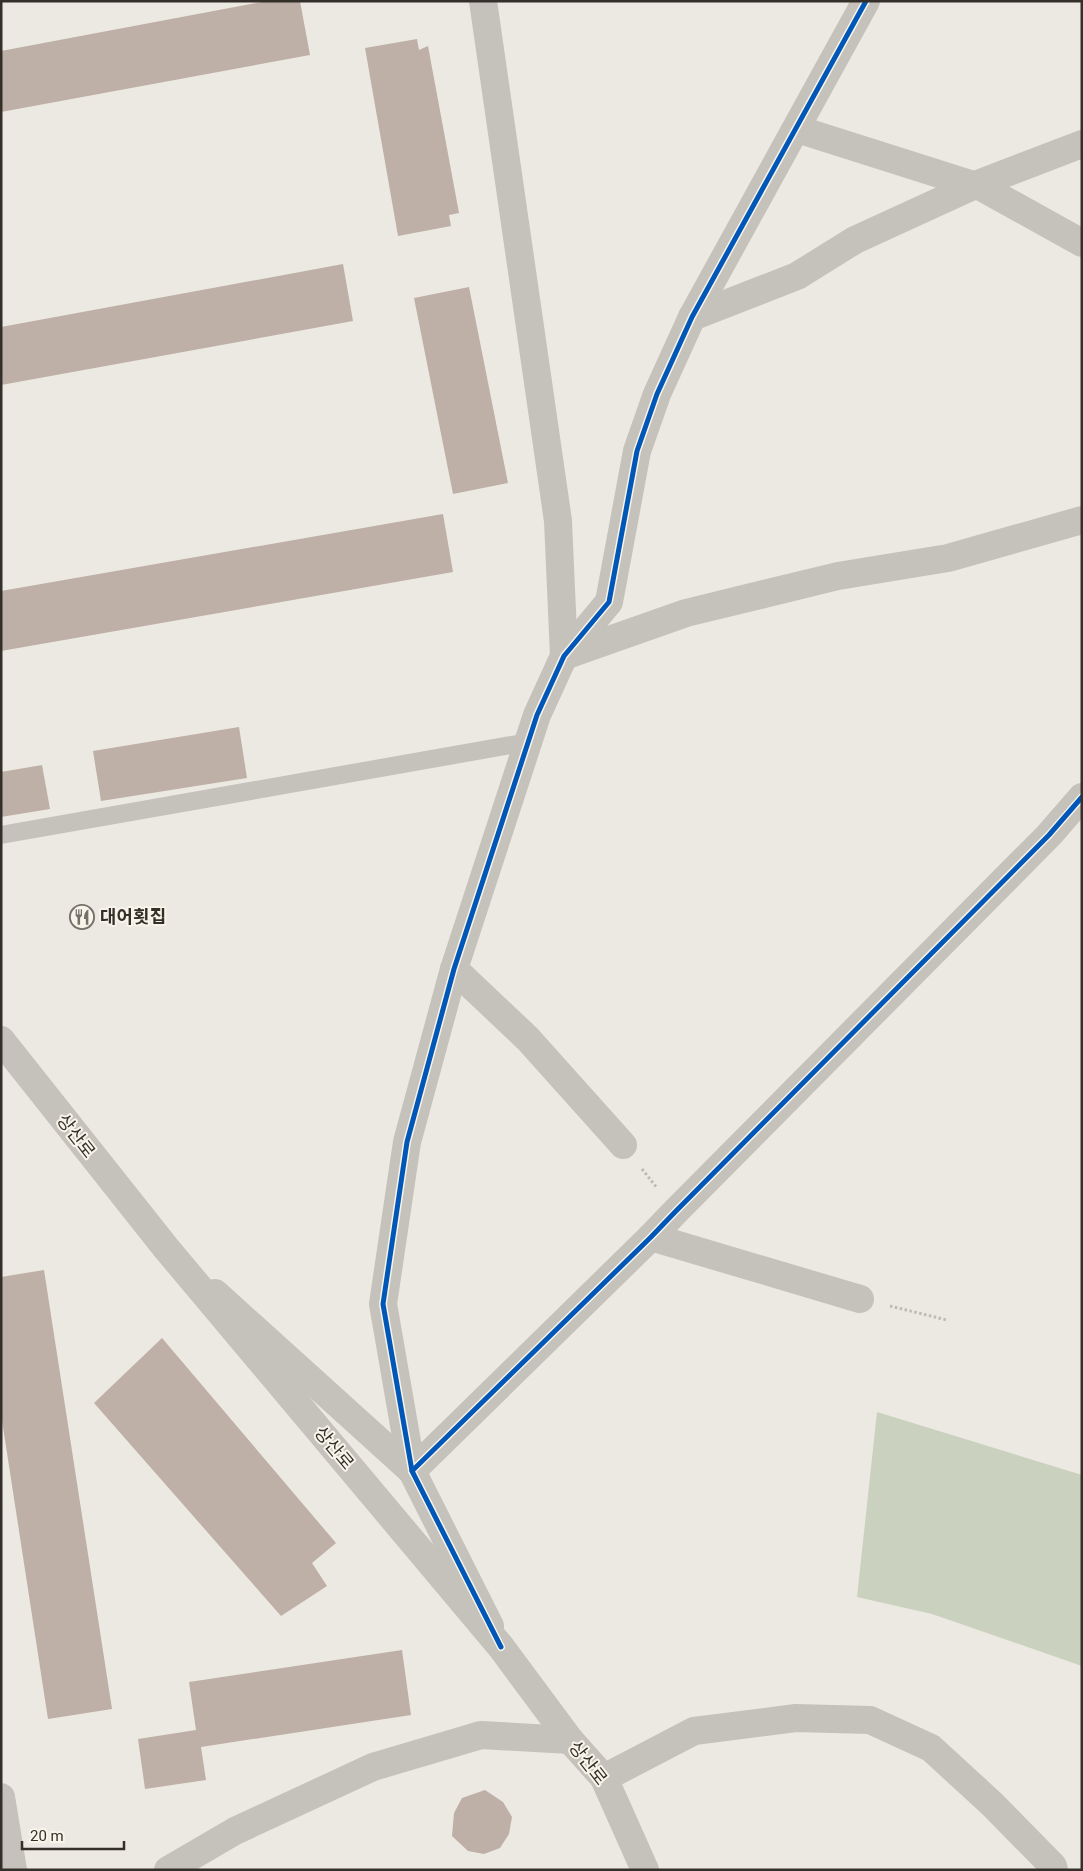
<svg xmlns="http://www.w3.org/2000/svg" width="1083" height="1871" viewBox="0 0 1083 1871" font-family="Roboto,'Noto Sans KR',sans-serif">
	<rect width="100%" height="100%" fill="#ece9e2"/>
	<!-- green -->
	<polygon fill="#cad1be" points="877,1412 1082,1475 1082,1666 932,1614 857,1597"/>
	<!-- building -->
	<g fill="#beb0a6">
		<polygon points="267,1 300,1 310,55 1,112 1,51"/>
		<polygon points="417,39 419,50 428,46 459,213 449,215 451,226 398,236 365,48"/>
		<polygon points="343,264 353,321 1,385 1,327"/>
		<polygon points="469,287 508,483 453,494 414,298"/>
		<polygon points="443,514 453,572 1,651 1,591"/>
		<polygon points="239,727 247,778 101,801 93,751"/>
		<polygon points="42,765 50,809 1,817 1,772"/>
		<polygon points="44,1270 112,1709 48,1719 1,1414 1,1277"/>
		<polygon points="162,1338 336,1543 312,1563 327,1586 281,1616 94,1403"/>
		<polygon points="402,1650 411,1715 201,1747 206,1780 145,1789 138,1739 196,1730 189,1682"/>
		<polygon points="485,1790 503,1802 512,1817 509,1834 500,1848 484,1854 468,1851 452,1836 454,1813 462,1798"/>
	</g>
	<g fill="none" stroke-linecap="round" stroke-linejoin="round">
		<!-- path -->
		<g stroke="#bebab4" stroke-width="3" stroke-dasharray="2.5 2.5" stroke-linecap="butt">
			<polyline points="642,1169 657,1188"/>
			<polyline points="890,1306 947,1320"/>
		</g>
		<!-- service -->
		<polyline stroke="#c5c1bb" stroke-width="18" points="1,835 528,742"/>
		<!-- minor -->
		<g stroke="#c5c1bb" stroke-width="28">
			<polyline points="483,1 558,521 564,656 686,613 838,576 948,558 1082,520"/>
			<polyline points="797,129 983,188 1082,243"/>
			<polyline points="692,317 797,276 855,240 975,185 1082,144"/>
			<polyline points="454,969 528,1039 623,1145"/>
			<polyline points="651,1237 860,1299"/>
			<polyline points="215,1293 412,1471"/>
			<polyline points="412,1471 383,1304 407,1142 454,969 537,715 564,656 609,602 637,451 657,394 692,317 866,1"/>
			<polyline points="490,1626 412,1471 651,1237 676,1211 1049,835 1082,797"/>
			<polyline points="604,1778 694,1731 796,1718 870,1720 931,1748 992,1804 1053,1866 1054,1870"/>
			<polyline points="168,1870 235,1831 373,1767 481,1735 570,1740"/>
		</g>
		<!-- tertiary -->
		<g stroke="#c5c1bb" stroke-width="28">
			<polyline points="1,1040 166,1248 501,1647 570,1740 604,1778 645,1870"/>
			<polyline points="1,1797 13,1870"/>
		</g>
		<defs>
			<g id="cycleway">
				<polyline points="412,1471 383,1304 407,1142 454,969 537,715 564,656 609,602 637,451 657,394 692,317 866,1"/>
				<polyline points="501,1647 412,1471 651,1237 676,1211 1049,835 1082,797"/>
			</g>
		</defs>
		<!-- cycleway casing -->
		<use href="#cycleway" stroke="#f8f4ea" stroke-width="8"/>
		<!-- cycleway -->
		<use href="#cycleway" stroke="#0057b8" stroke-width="5"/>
	</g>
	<!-- icons -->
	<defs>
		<symbol id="restaurant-ring" viewBox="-11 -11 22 22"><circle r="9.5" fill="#f8f4ea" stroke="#75706a" stroke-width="1.5"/><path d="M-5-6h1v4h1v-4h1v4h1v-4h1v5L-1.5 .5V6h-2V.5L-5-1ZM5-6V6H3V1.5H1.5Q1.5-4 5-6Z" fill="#75706a"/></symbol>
	</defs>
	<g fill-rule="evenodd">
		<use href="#restaurant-ring" x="68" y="903" width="28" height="28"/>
	</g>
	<g text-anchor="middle" stroke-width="4" stroke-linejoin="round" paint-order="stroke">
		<!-- poi labels -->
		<g font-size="18" font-weight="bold" fill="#352f2a" stroke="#f8f4ea" text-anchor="start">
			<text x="100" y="923">대어횟집</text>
		</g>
		<!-- street labels -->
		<g font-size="18" fill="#352f2a" stroke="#f8f4ea">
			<text transform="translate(76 1136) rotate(52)" y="6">상산로</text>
			<text transform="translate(334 1448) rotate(50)" y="6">상산로</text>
			<text transform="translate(588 1763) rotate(52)" y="6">상산로</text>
		</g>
	</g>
	<!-- border -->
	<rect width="1083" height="1871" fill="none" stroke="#352f2a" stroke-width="5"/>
	<!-- scale -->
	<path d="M22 1841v8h102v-8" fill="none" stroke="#352f2a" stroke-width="2.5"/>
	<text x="30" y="1841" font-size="15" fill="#352f2a" stroke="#f8f4ea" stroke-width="4" paint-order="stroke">20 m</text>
</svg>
